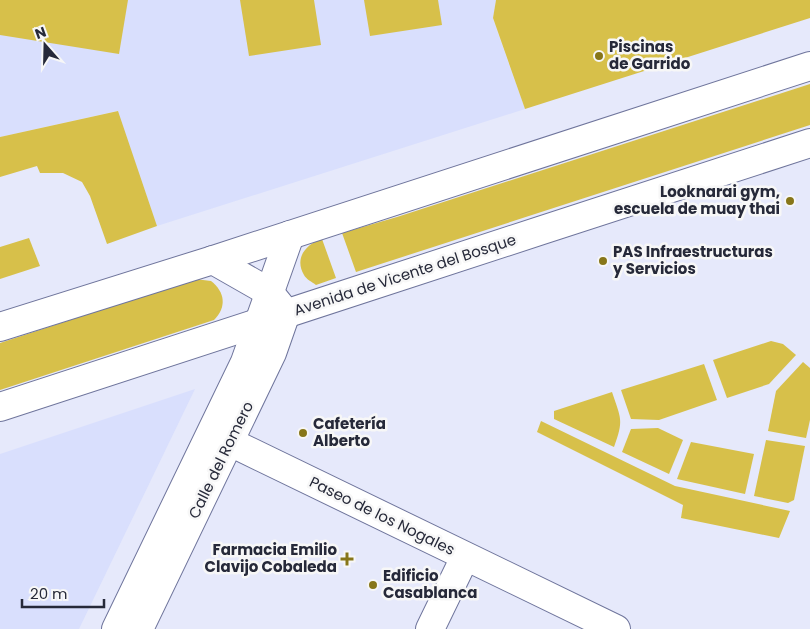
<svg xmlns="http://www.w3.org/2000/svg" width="810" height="629" viewBox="0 0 810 629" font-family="Poppins,sans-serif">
	<rect width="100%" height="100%" fill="#e6e9fb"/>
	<!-- built -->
	<g fill="#d9dffd">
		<polygon points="0,0 496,0 493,19 525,109 157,226 117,111 0,137"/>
		<polygon points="195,389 79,629 0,629 0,454"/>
	</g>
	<!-- green -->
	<g fill="#d7c04a">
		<polygon points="0,0 128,0 119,54 0,35"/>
		<polygon points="240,0 314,0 321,45 249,56"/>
		<polygon points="364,0 438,0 442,25 370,36"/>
		<polygon points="496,0 810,0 810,18 525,109 493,18"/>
		<polygon points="810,84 810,125 356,272 342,233 397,217"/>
		<polygon points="118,111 157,226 107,244 90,196 82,182 63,173 40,173 37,166 0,177 0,137"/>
		<polygon points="29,238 40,266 0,279 0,247"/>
		<path d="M322,239L336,278L316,285C312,282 306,279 304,275C294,258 306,244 322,239Z"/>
		<path d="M195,279L211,281C225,292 227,307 214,320L0,390V343Z"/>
		<polygon points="771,341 783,344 796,355 769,384 727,398 713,360"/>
		<polygon points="803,362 810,368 810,420 806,438 768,431 776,391"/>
		<polygon points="704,364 717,400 659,420 631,419 621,390"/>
		<path d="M612,392C621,419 624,420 614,447L554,419V411Z"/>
		<polygon points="541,421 675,486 790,511 779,538 681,518 683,505 537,432"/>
		<polygon points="658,428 683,440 669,474 622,452 631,429"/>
		<polygon points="766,440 805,446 794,500 788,503 754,496"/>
		<polygon points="691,442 754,454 745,494 677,479"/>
	</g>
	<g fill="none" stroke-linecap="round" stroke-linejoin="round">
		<defs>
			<g id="minor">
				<polyline points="230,442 616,629"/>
				<polyline points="116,629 245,362 290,235"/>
				<polyline points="139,629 272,353 286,313 269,292 213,260"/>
				<polyline points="430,629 465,557"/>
			</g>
			<g id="major">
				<polyline points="0,327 213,260 810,66"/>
				<path d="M0,407C270,318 540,231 810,143"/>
			</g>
		</defs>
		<!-- minor casing -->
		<use href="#minor" stroke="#6f759c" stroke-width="30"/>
		<!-- major casing -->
		<use href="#major" stroke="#6f759c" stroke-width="30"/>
		<!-- minor -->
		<use href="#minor" stroke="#fff" stroke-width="28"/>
		<!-- major -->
		<use href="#major" stroke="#fff" stroke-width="28"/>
	</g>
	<!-- markers -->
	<g fill="#877619" stroke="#f7f7f7" stroke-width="2">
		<circle cx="599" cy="56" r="5"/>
		<circle cx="790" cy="201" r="5"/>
		<circle cx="603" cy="261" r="5"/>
		<circle cx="303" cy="433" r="5"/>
		<path d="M344.5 551.5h5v5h5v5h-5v5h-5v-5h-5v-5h5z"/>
		<circle cx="373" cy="585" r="5"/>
	</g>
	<g text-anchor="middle" stroke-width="5" stroke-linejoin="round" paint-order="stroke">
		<!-- poi labels -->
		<g font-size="15" font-weight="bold" fill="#262939" stroke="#f7f7f7" text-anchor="start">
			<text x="609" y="52">Piscinas<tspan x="609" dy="17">de Garrido</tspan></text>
			<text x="780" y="197" text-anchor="end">Looknarai gym,<tspan x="780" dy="17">escuela de muay thai</tspan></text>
			<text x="613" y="257">PAS Infraestructuras<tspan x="613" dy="17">y Servicios</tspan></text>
			<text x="313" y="429">Cafetería<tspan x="313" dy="17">Alberto</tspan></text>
			<text x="337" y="555" text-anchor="end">Farmacia Emilio<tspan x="337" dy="17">Clavijo Cobaleda</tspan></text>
			<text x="383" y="581">Edificio<tspan x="383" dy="17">Casablanca</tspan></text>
		</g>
		<!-- street labels -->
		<g font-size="15" fill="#262939" stroke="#f7f7f7">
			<text transform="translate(405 275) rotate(-18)" y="5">Avenida de Vicente del Bosque</text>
			<text transform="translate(221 460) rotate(-64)" y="5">Calle del Romero</text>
			<text transform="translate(382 516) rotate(26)" y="5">Paseo de los Nogales</text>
		</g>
	</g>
	<!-- north arrow -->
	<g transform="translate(45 45) rotate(340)" stroke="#f7f7f7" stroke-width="4" paint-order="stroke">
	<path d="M0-4L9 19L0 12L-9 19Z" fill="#262939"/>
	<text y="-8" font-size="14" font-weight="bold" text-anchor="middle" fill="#262939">N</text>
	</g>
	<!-- scale -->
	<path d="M22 599v8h82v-8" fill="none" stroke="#262939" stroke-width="2.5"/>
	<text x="30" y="599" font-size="15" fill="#262939" stroke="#f7f7f7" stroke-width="4" paint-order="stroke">20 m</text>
</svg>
